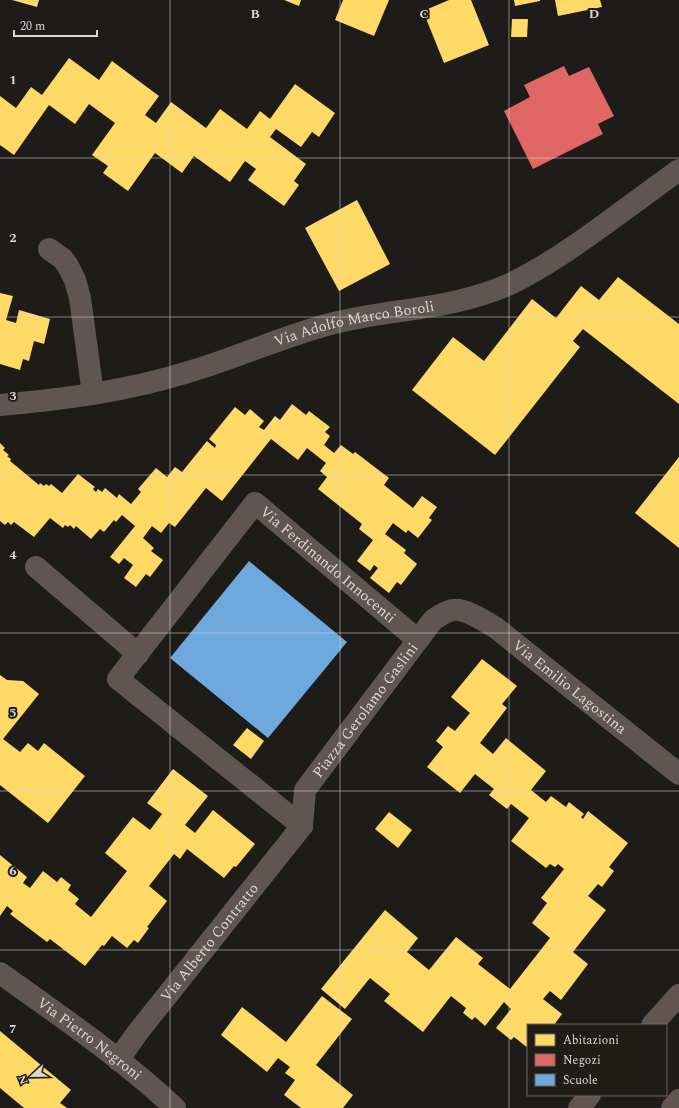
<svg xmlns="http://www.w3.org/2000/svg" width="679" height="1108" viewBox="0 0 679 1108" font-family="Spectral,serif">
	<rect width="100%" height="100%" fill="#1e1c19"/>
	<!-- homes -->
	<g fill="#ffd966">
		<polygon points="12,0 39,0 37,7"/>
		<polygon points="284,0 301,0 299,6"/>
		<polygon points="343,0 389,0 374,36 335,20"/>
		<polygon points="449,0 471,0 489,45 444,63 423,11"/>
		<polygon points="514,0 540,0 540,1 515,6"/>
		<polygon points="555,0 600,0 602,7 558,16"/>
		<polygon points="512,19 528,19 527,37 511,37"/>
		<polygon points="69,58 99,80 112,61 159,96 145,115 156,123 171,102 206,128 220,109 247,129 260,111 270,119 295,84 335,113 319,137 312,132 301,147 276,129 270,137 306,164 294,181 299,185 284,206 248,180 256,169 245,161 230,182 194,156 182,173 155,153 128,191 103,173 108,166 92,155 115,123 89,104 75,124 49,105 14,155 0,145 0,96 16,108 31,87 42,95"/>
		<polygon points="357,200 390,264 339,291 305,228"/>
		<polygon points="618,277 679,324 679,404 583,329 573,341 580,347 495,455 412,390 453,337 484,361 532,299 556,318 581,286 599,300"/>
		<polygon points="0,293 13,296 6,320 16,323 19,310 50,319 44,344 34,341 29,361 23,359 20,370 0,364"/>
		<polygon points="292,404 306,415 309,411 330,427 325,432 330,436 324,445 334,453 341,445 353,454 355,452 389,478 384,485 413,508 422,496 437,507 429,518 432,520 418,538 408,530 406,533 393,523 385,534 406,550 404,553 417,564 401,585 397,582 389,593 370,578 378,568 374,565 370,571 357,561 373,540 359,529 362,524 318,489 327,477 320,471 326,463 307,448 298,460 271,439 222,501 206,488 175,527 169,523 161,533 152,526 143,538 154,548 151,551 163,560 150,577 146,574 136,587 124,578 133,565 124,558 119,564 110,557 135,526 122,515 116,522 114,520 104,532 100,529 91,539 76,526 74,529 70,525 68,527 65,525 63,528 50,518 34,537 14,522 11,525 8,522 5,525 0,521 0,443 5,448 3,450 9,455 7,456 11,459 10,461 39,485 40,483 44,486 46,484 49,486 51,484 62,493 78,474 95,487 93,489 96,492 98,489 102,492 105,488 117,498 119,494 131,504 141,492 138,489 156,468 167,477 175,467 182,472 207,441 215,448 216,445 209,439 235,407 245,415 250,409 264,421 259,427 264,430 275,416 280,420"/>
		<polygon points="679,457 679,548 635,513"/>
		<polygon points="482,659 517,686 502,704 507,708 480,743 493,754 506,738 546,771 531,790 546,802 551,796 566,807 569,802 584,814 581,817 583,819 588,811 628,843 609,867 614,871 602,887 598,884 588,896 606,910 573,952 588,964 561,1000 550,991 543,999 562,1014 554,1025 528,1025 528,1048 514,1037 511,1040 496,1028 511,1009 504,1002 485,1026 475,1017 472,1020 463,1013 466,1008 451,996 423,1032 384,1001 390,994 370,978 345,1009 321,989 385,910 418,938 407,952 429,970 456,937 483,958 478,964 510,989 550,938 532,923 547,903 541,898 564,869 558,864 555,867 550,864 546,868 511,841 529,818 511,804 507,809 489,795 494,789 475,774 460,793 427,767 443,747 436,741 448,726 455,731 470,713 451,697"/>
		<polygon points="0,675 7,680 23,681 39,694 3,739 20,752 28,743 38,751 44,743 85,776 48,823 0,785"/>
		<polygon points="247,728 264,741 251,759 233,745"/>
		<polygon points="173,769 208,796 185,825 195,833 213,810 255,844 236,867 234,866 224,878 187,849 180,859 174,854 149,886 167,901 147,927 149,928 138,943 134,940 127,948 112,936 104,946 102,945 85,966 50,939 47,942 10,914 13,911 7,906 0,916 0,855 27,877 23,883 30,888 43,871 57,882 61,877 71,885 68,890 79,899 75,904 91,917 127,871 105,853 133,817 150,830 162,814 147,803"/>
		<polygon points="389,812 412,830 398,848 375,829"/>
		<polygon points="322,996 352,1019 316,1065 353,1095 343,1108 301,1108 284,1095 295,1080 285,1073 290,1067 278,1058 267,1072 221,1035 242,1007 286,1042"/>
		<polygon points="0,1031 71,1090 60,1103 67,1108 24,1108 0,1088"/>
	</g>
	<!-- shops -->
	<polygon fill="#e06666" points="564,66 569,76 589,67 614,116 598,124 603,134 533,169 504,111 530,97 524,85"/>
	<!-- schools -->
	<polygon fill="#6fa8dc" points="249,561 347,642 268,738 170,658"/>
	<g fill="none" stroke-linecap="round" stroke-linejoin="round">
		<!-- minor -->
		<g stroke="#615551" stroke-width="22">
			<polyline points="49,249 63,259 68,266 75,280 80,298 93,394"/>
			<path id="s1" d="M0,405C45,401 91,396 134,386C155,382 175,376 195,370C241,356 286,335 334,323C395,308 453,310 512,283C545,267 575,246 605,224C630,206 654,188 679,170"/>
			<polyline points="36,567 138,654"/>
			<path id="s2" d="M302,826L118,679L255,503L418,640"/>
			<path id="s3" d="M302,826L305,790L433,620C439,616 446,611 453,610C465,608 486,622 496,628L679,774"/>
			<path id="s4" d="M0,973C60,1016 122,1058 175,1108"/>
			<path id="s5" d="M118,1060L138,1032L302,826"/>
		</g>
		<!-- major -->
		<g stroke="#625550" stroke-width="22">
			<polyline points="652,1025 679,995"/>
			<polyline points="579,1108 590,1095"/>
			<polyline points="672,1108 679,1100"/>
		</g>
	</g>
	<!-- grid -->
	<path fill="none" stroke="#dad8d4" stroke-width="1" stroke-opacity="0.55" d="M170,0V1108M340,0V1108M509,0V1108M0,158H679M0,317H679M0,475H679M0,633H679M0,791H679M0,950H679"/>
	<g text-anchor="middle" stroke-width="4" stroke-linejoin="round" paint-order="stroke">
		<!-- street labels -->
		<g font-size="15" fill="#dad8d4" stroke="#201c17">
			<text dy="5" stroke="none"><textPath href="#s1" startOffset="365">Via Adolfo Marco Boroli</textPath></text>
			<text dy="5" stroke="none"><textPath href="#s2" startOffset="554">Via Ferdinando Innocenti</textPath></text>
			<text dy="5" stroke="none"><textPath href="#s3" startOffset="413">Via Emilio Lagostina</textPath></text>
			<text dy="5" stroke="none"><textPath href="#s3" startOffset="136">Piazza Gerolamo Gaslini</textPath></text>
			<text dy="5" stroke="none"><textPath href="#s5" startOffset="149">Via Alberto Contratto</textPath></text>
			<text dy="5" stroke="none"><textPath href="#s4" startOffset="111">Via Pietro Negroni</textPath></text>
		</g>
	</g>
	<g font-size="13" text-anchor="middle" font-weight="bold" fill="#dad8d4" stroke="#201c17" stroke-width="4" stroke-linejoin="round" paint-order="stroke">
		<text x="255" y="18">B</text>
		<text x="424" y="18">C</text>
		<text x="594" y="18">D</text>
		<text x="13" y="84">1</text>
		<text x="13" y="242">2</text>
		<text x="13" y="400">3</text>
		<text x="13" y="559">4</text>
		<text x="13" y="717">5</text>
		<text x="13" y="875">6</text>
		<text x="13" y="1033">7</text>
	</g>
	<!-- legend -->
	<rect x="527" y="1024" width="140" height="72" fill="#201c17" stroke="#6a6763"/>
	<rect x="535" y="1034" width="20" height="12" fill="#ffd966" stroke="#6a6763"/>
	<text x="563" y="1044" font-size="12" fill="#dad8d4">Abitazioni</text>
	<rect x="535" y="1054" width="20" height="12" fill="#e06666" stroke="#6a6763"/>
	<text x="563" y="1064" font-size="12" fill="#dad8d4">Negozi</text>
	<rect x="535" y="1074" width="20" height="12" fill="#6fa8dc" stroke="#6a6763"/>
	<text x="563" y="1084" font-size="12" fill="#dad8d4">Scuole</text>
	<!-- north arrow -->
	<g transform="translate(32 1076) rotate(248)" stroke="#201c17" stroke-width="3" paint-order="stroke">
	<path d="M0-3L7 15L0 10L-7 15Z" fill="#dad8d4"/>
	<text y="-6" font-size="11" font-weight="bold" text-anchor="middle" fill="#dad8d4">N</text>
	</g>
	<!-- scale -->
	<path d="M14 30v6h83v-6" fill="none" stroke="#dad8d4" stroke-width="2"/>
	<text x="20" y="30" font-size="12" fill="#dad8d4" stroke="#201c17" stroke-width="3" paint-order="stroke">20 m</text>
</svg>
